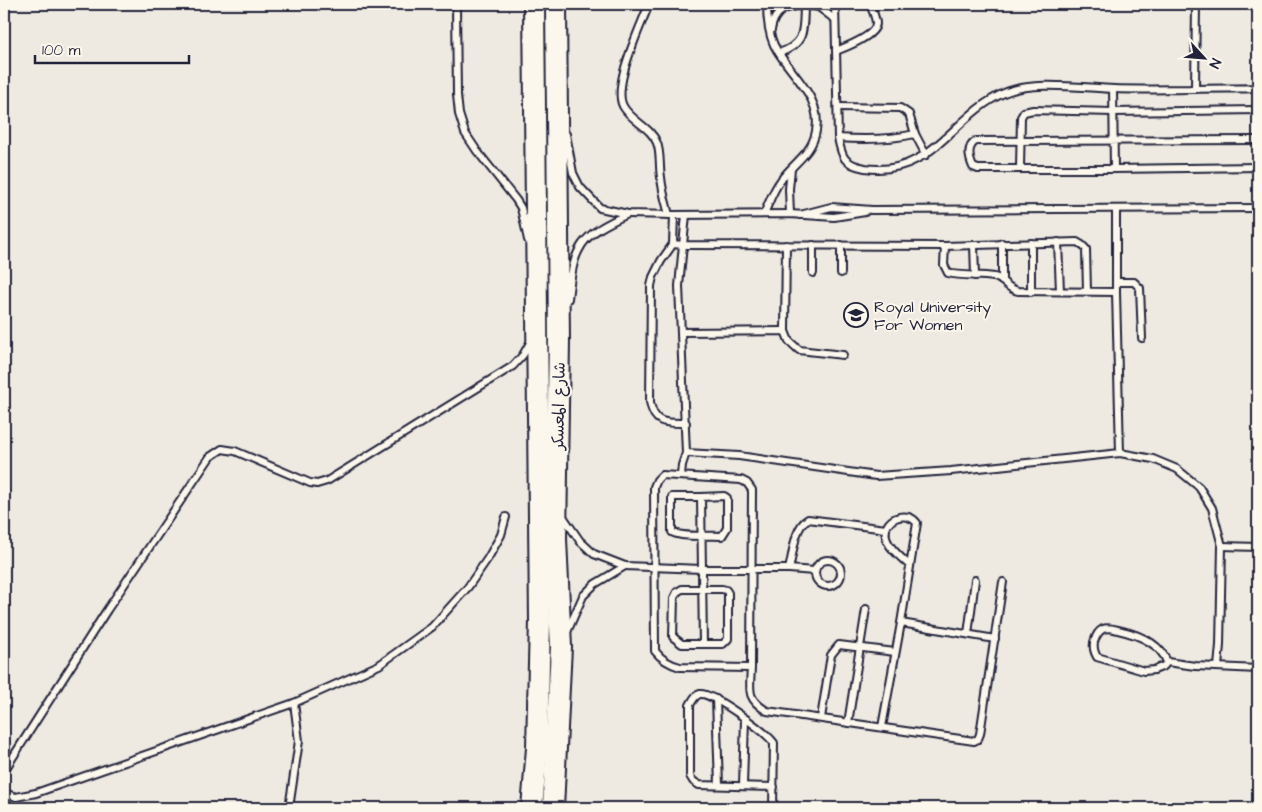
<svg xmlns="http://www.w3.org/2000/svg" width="1262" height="812" viewBox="0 0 1262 812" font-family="'Architects Daughter','Playpen Sans Arabic',sans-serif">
	<rect width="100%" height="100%" fill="#eeeae2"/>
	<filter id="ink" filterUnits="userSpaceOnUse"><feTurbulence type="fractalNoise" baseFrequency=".02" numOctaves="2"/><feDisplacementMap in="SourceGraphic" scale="10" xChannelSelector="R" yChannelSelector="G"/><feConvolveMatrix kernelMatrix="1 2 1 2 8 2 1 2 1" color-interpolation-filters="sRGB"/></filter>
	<g filter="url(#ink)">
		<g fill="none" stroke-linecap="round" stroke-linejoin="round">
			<defs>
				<g id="lane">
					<polyline points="456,4 457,95 459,114 465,133 477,151 516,200 521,208 528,240"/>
					<path d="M649,4C641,26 612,85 623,106C631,121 651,127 657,143C661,154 659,166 661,177C662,190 666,203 669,215"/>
					<path d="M835,4L838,138C842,158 844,164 865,168C931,178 953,115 1004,93C1033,80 1083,88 1114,89C1140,90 1167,89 1194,89C1215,88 1237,89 1258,88"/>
					<path d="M771,30C774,10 787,5 806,6C810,6 814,6 818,7C824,10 829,16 835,19"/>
					<path d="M836,51C846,47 875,36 876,24C876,17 872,10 870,4"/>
					<path d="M779,53C806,44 803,30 804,6"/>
					<path d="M1113,89L1114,169H978L973,167C969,158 966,147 976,141L1258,140"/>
					<polyline points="1195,89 1196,4"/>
					<polyline points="838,107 900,108 909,114 915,134 926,155"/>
					<polyline points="566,134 573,173 580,187 600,208 628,214 674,215 790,214 834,217 865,212"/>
					<path d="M838,138C865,140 889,140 915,134"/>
					<polyline points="1020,168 1021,117 1024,112 1033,110 1113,112 1258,110"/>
					<polyline points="1114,169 1258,167"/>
					<polyline points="1116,209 1116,292 1120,453"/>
					<path d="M764,214C769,203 773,190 781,180C793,163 812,154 816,131C823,96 788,73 774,45C768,32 767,17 767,4"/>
					<polyline points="790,214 789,189 791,169"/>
					<path d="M674,215L673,244L661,261L653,277L651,286L650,402C654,425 666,423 686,423"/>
					<polyline points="686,215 683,245 945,246"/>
					<polyline points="800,215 831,207 872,210 1258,208"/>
					<polyline points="1058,242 1060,291"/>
					<polyline points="673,244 683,245 679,286 686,453"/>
					<polyline points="813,245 813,273"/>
					<polyline points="841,245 841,273"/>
					<polyline points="974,245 975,276"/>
					<polyline points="1002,281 1002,243"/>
					<polyline points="1116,282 1134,282 1140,288 1142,338"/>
					<path d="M1087,291L1086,249L1082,245L1077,242L945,246L944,265L948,273C963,277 979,274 994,277C1004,279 1006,288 1018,291L1116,292"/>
					<polyline points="1031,292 1031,243"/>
					<path d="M568,299C574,246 579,236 628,214"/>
					<polyline points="785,331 786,245"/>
					<polyline points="681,332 785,331 789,341 799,350 843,355"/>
					<polyline points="681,475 682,465 686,453 739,456 876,476 951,471 1120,453 1153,459 1177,469 1199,487 1212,508 1222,546 1220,645 1218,667"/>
					<path d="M701,497H672V532C681,538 710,535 722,536L727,528V498L724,496L701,497L703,644"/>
					<polyline points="562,515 580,541 594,554 625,566 702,569 789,569 814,571"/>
					<polyline points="1222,546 1258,547"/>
					<circle cx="828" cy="573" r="13"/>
					<path d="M789,569C793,555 794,527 808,519L886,529"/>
					<polygon points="682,589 722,589 726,590 728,593 728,639 723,644 682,644 673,637 674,598 677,592"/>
					<polyline points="901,623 995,639"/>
					<polyline points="567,632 583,596 595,584 625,566"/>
					<polyline points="968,634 975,580"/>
					<path d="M1167,662C1160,642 1136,634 1118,630C1114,629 1108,627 1103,629C1097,632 1096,637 1094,642C1093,648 1094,652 1097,657L1144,671L1154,670L1164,666L1167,662L1195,666L1258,669"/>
					<path d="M751,668L680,667C669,664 662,660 655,651L654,487L657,480L662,475L741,480L747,483L752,490L751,668C750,690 746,699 767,711L974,741L978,739L980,734L1003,582"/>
					<polyline points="716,699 719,785"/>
					<polyline points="821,718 831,655 839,645 895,652"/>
					<polyline points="848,723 866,609"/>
					<path d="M882,727L901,623L917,523C906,509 882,519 886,537C888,548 902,558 909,565"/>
					<polyline points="4,771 107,610 210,457 222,449 235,451 310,483 317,484 327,481 513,366 523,355 531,341"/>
					<polyline points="743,786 745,719"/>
					<polyline points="4,793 16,797 36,793 294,703 379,665 432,627 468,587 488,558 501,535 506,517"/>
					<polyline points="289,808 299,741 294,703"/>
					<path d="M773,808L774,743C766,732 712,692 700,694C695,695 693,700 690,705V776L693,781L699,785L774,787"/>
				</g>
				<g id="primary">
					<polyline points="532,808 537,748 540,621 534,4"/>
					<polyline points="553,808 561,647 556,539 559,340 556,4"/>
				</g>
			</defs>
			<!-- lane casing -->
			<use href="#lane" stroke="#22223b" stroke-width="10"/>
			<!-- primary casing -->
			<use href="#primary" stroke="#22223b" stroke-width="24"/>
			<!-- lane -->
			<use href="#lane" stroke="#fbf7ec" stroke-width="6"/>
			<!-- primary -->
			<use href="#primary" stroke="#fbf7ec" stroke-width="20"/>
		</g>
	</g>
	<!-- icons -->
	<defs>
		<symbol id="university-ring" viewBox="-11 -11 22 22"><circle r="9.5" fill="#fbf7ec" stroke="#22223b" stroke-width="1.5"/><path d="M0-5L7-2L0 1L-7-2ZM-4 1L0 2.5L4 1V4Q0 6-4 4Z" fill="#22223b"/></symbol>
	</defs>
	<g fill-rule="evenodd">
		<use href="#university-ring" x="842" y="301" width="28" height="28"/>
	</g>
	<g text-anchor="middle" stroke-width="4" stroke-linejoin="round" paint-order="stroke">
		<!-- poi labels -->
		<g font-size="16" fill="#22223b" stroke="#fbf7ec" text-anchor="start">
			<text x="874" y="312">Royal University<tspan x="874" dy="18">For Women</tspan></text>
		</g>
		<!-- street labels -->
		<g font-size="16" fill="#22223b" stroke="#fbf7ec">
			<text transform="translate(558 406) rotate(-89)" y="6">شارع المعسكر</text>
		</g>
	</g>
	<!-- margin -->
	<rect width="1262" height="812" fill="none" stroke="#fbf7ec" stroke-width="20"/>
	<rect x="10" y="10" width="1242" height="792" fill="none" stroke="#22223b" stroke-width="2" filter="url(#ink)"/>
	<!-- north arrow -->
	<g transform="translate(1204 58) rotate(116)" stroke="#fbf7ec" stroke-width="4" paint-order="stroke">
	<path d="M0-4L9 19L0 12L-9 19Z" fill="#22223b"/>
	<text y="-8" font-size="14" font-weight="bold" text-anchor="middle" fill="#22223b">N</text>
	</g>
	<!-- scale -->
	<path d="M35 55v8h154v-8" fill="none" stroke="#22223b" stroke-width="2.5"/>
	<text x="42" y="55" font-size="15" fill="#22223b" stroke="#fbf7ec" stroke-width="4" paint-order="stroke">100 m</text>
</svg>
